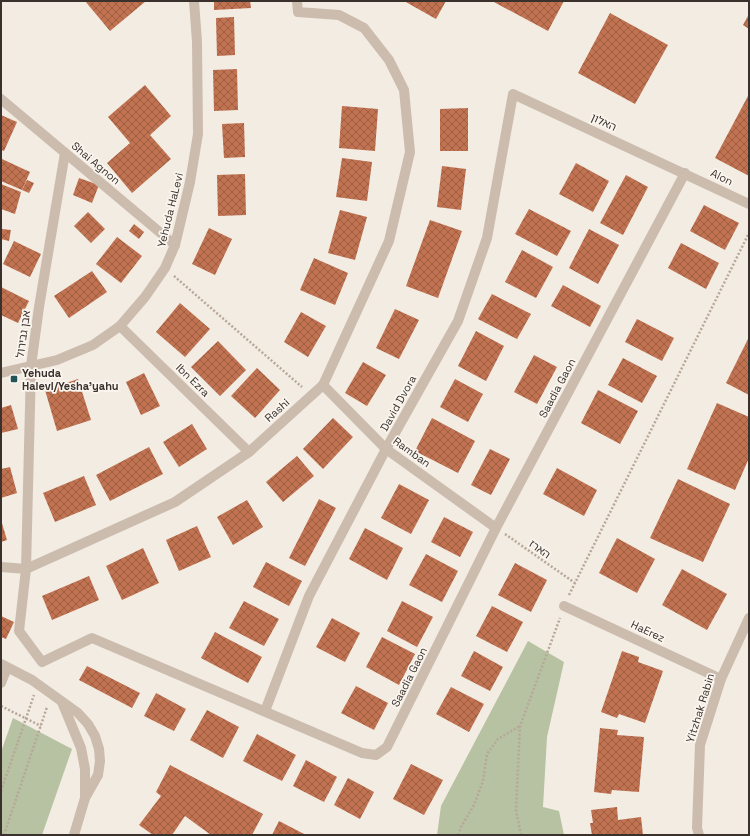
<svg xmlns="http://www.w3.org/2000/svg" width="750" height="836" viewBox="0 0 750 836" font-family="'Space Grotesk','Noto Sans Hebrew',sans-serif">
	<defs>
		<pattern id="building-cross-hatch" width="8" height="8" patternUnits="userSpaceOnUse"><rect width="8" height="8" fill="#c17251"/><path d="M0 0l8 8M0 8l8-8" fill="none" stroke="#9e5e43"/></pattern>
	</defs>
	<rect width="100%" height="100%" fill="#f3ece2"/>
	<!-- park -->
	<g fill="#b6c2a2">
		<polygon points="528,641 564,662 547,737 543,807 559,811 564,835 437,835 441,806"/>
		<polygon points="13,718 72,749 42,835 1,835 1,752"/>
	</g>
	<!-- building -->
	<g fill="url(#building-cross-hatch)">
		<polygon points="85,1 146,1 110,31"/>
		<polygon points="214,1 250,1 251,8 214,10"/>
		<polygon points="404,1 446,1 436,19"/>
		<polygon points="492,1 564,1 548,31"/>
		<polygon points="610,13 668,45 635,104 578,73"/>
		<polygon points="749,14 749,29 743,25"/>
		<polygon points="234,17 235,55 217,56 216,18"/>
		<polygon points="237,69 238,110 214,111 213,70"/>
		<polygon points="145,85 171,116 150,135 171,159 132,193 107,163 130,143 108,117"/>
		<polygon points="749,94 749,176 715,158"/>
		<polygon points="342,106 378,109 375,151 339,148"/>
		<polygon points="468,108 468,151 440,151 440,109"/>
		<polygon points="1,115 17,122 4,151 1,150"/>
		<polygon points="244,123 245,157 224,158 222,124"/>
		<polygon points="342,158 372,162 367,201 336,197"/>
		<polygon points="2,159 30,172 22,190 1,181"/>
		<polygon points="576,163 609,181 593,212 559,194"/>
		<polygon points="442,166 466,169 461,210 437,207"/>
		<polygon points="245,174 246,215 218,216 217,175"/>
		<polygon points="626,175 648,187 623,235 600,223"/>
		<polygon points="79,178 99,185 92,203 73,195"/>
		<polygon points="27,180 34,183 29,193 22,190"/>
		<polygon points="1,184 21,192 15,214 1,209"/>
		<polygon points="704,205 739,223 725,250 690,231"/>
		<polygon points="529,209 571,231 557,256 515,234"/>
		<polygon points="340,210 367,217 355,260 328,253"/>
		<polygon points="88,212 105,229 91,243 74,226"/>
		<polygon points="430,220 462,231 438,298 406,286"/>
		<polygon points="134,224 144,232 139,239 129,231"/>
		<polygon points="209,228 232,239 215,275 192,264"/>
		<polygon points="2,229 11,230 9,241 1,239"/>
		<polygon points="589,229 619,245 598,284 569,268"/>
		<polygon points="117,237 142,256 121,283 96,264"/>
		<polygon points="14,241 41,254 30,277 3,264"/>
		<polygon points="681,243 719,263 706,289 668,268"/>
		<polygon points="522,250 553,267 536,298 505,282"/>
		<polygon points="314,258 348,273 335,305 300,290"/>
		<polygon points="92,271 107,292 69,318 54,296"/>
		<polygon points="563,285 601,306 590,327 551,306"/>
		<polygon points="1,287 29,301 18,323 1,315"/>
		<polygon points="492,294 531,314 517,339 478,319"/>
		<polygon points="180,303 210,329 185,357 156,332"/>
		<polygon points="395,309 419,320 399,359 376,348"/>
		<polygon points="301,312 326,326 308,357 284,342"/>
		<polygon points="637,319 674,338 662,361 625,342"/>
		<polygon points="476,331 504,346 486,381 458,366"/>
		<polygon points="749,337 749,395 726,383"/>
		<polygon points="218,341 246,370 220,396 191,367"/>
		<polygon points="534,355 557,367 537,404 514,392"/>
		<polygon points="623,358 657,376 642,403 608,385"/>
		<polygon points="363,362 386,375 367,406 345,393"/>
		<polygon points="257,368 280,390 255,418 231,396"/>
		<polygon points="144,373 160,406 141,415 126,382"/>
		<polygon points="78,379 91,420 57,431 45,390"/>
		<polygon points="455,379 483,394 468,422 440,407"/>
		<polygon points="598,390 638,411 620,444 581,423"/>
		<polygon points="717,403 749,417 749,458 735,490 687,469"/>
		<polygon points="11,405 18,429 1,433 1,408"/>
		<polygon points="333,418 353,437 323,469 303,449"/>
		<polygon points="432,418 475,441 458,473 415,451"/>
		<polygon points="192,424 207,449 179,467 163,442"/>
		<polygon points="149,447 163,474 110,501 96,475"/>
		<polygon points="490,449 510,459 491,495 471,485"/>
		<polygon points="297,456 314,476 283,502 266,482"/>
		<polygon points="10,467 17,493 1,498 1,469"/>
		<polygon points="557,468 597,490 584,516 543,494"/>
		<polygon points="84,476 96,505 55,522 43,493"/>
		<polygon points="678,479 730,504 703,562 650,538"/>
		<polygon points="399,484 429,500 411,534 381,518"/>
		<polygon points="319,499 336,508 305,566 289,558"/>
		<polygon points="247,500 263,527 233,545 217,517"/>
		<polygon points="444,517 473,532 460,557 431,542"/>
		<polygon points="1,520 7,540 1,542"/>
		<polygon points="197,526 211,557 179,571 166,540"/>
		<polygon points="365,528 403,548 387,580 349,559"/>
		<polygon points="617,538 655,559 637,593 599,573"/>
		<polygon points="143,548 159,583 122,600 106,566"/>
		<polygon points="426,554 458,571 442,602 409,585"/>
		<polygon points="266,562 302,581 289,606 253,587"/>
		<polygon points="515,563 547,580 531,612 498,595"/>
		<polygon points="682,569 727,594 707,630 662,605"/>
		<polygon points="89,576 99,600 52,620 42,596"/>
		<polygon points="244,601 279,619 264,646 229,628"/>
		<polygon points="402,601 433,617 417,647 387,631"/>
		<polygon points="492,606 523,622 507,652 476,636"/>
		<polygon points="1,616 14,622 6,639 1,637"/>
		<polygon points="332,618 360,633 345,662 316,647"/>
		<polygon points="215,632 262,657 248,683 201,658"/>
		<polygon points="382,637 415,654 399,685 366,667"/>
		<polygon points="474,651 503,667 490,691 461,676"/>
		<polygon points="622,651 639,657 638,662 663,671 645,723 619,714 617,718 601,712"/>
		<polygon points="87,666 140,693 132,708 79,680"/>
		<polygon points="356,686 388,703 374,730 341,713"/>
		<polygon points="451,687 484,704 469,732 436,714"/>
		<polygon points="156,693 186,709 174,731 144,716"/>
		<polygon points="207,710 239,727 223,758 190,740"/>
		<polygon points="600,728 618,730 617,735 644,737 639,792 612,790 611,794 594,792"/>
		<polygon points="257,734 296,755 282,781 243,761"/>
		<polygon points="306,760 337,777 324,802 293,786"/>
		<polygon points="411,764 443,780 424,815 393,799"/>
		<polygon points="170,765 263,814 252,835 211,835 185,816 172,835 153,835 139,825 161,796 156,792"/>
		<polygon points="348,778 374,792 360,819 334,805"/>
		<polygon points="617,807 618,820 641,817 643,835 592,835 590,823 593,823 591,810"/>
		<polygon points="279,821 306,835 272,835"/>
	</g>
	<g fill="none" stroke-linecap="round" stroke-linejoin="round">
		<!-- path -->
		<g stroke="#b7a798" stroke-width="2.5" stroke-dasharray="2 2" stroke-linecap="butt">
			<polyline points="174,276 302,387"/>
			<polyline points="505,534 575,583"/>
			<polyline points="569,595 749,233"/>
			<polyline points="1,706 41,726"/>
			<polyline points="1,791 34,695"/>
			<polyline points="4,835 47,707"/>
			<polyline points="458,835 461,827 474,805 483,781 487,754 498,739 520,726"/>
			<polyline points="521,835 516,810 520,726 560,618"/>
		</g>
		<!-- minor -->
		<g stroke="#cbbcae" stroke-width="10">
			<polyline points="1,99 175,245"/>
			<polyline points="65,153 39,307 31,366 26,569 175,502 249,452 323,385 389,241 410,152 404,90 389,60 364,28 339,15 298,12 297,1"/>
			<polyline points="120,326 249,452"/>
			<polyline points="1,373 57,360 93,345 120,326 145,297 165,268 175,245 190,182 198,134 197,42 194,1"/>
			<polyline points="323,385 386,449 496,528"/>
			<polyline points="1,567 26,569 19,631 42,662 92,638 362,753 376,755 387,747 496,528 685,173"/>
			<polyline points="564,606 721,679"/>
			<polyline points="1,664 32,680 78,713 88,724 95,736 99,749 100,761 98,775 85,798 74,835"/>
			<polyline points="1,683 7,668"/>
			<polyline points="62,702 81,748 85,769 85,798"/>
			<polyline points="265,711 309,596 386,449 458,321 487,238 513,94 749,204"/>
			<polyline points="699,835 697,828 700,745 721,679 749,618"/>
		</g>
	</g>
	<!-- markers -->
	<rect fill="#22545a" stroke="#faf5ee" stroke-width="1.5" x="10" y="375" width="8" height="8" rx="2"/>
	<g text-anchor="middle" stroke-width="3.5" stroke-linejoin="round" paint-order="stroke">
		<!-- street labels -->
		<g font-size="11" fill="#3a312c" stroke="#faf5ee">
			<text transform="translate(604 122) rotate(25)" y="4">האלון</text>
			<text transform="translate(96 163) rotate(40)" y="4">Shai Agnon</text>
			<text transform="translate(722 177) rotate(26)" y="4">Alon</text>
			<text transform="translate(170 210) rotate(-76)" y="4">Yehuda HaLevi</text>
			<text transform="translate(23 334) rotate(-82)" y="4">אבן גבירול</text>
			<text transform="translate(193 380) rotate(44)" y="4">Ibn Ezra</text>
			<text transform="translate(557 388) rotate(-62)" y="4">Saadia Gaon</text>
			<text transform="translate(398 403) rotate(-61)" y="4">David Dvora</text>
			<text transform="translate(277 410) rotate(-42)" y="4">Rashi</text>
			<text transform="translate(412 452) rotate(36)" y="4">Ramban</text>
			<text transform="translate(540 549) rotate(35)" y="4">הארז</text>
			<text transform="translate(648 631) rotate(25)" y="4">HaErez</text>
			<text transform="translate(409 677) rotate(-63)" y="4">Saadia Gaon</text>
			<text transform="translate(700 708) rotate(-73)" y="4">Yitzhak Rabin</text>
		</g>
		<!-- poi labels -->
		<g font-size="11" font-weight="bold" fill="#3a312c" stroke="#faf5ee" text-anchor="start">
			<text x="22" y="377">Yehuda<tspan x="22" dy="13">Halevi/Yesha'yahu</tspan></text>
		</g>
	</g>
	<!-- border -->
	<rect width="750" height="836" fill="none" stroke="#3a312c" stroke-width="4"/>
</svg>
